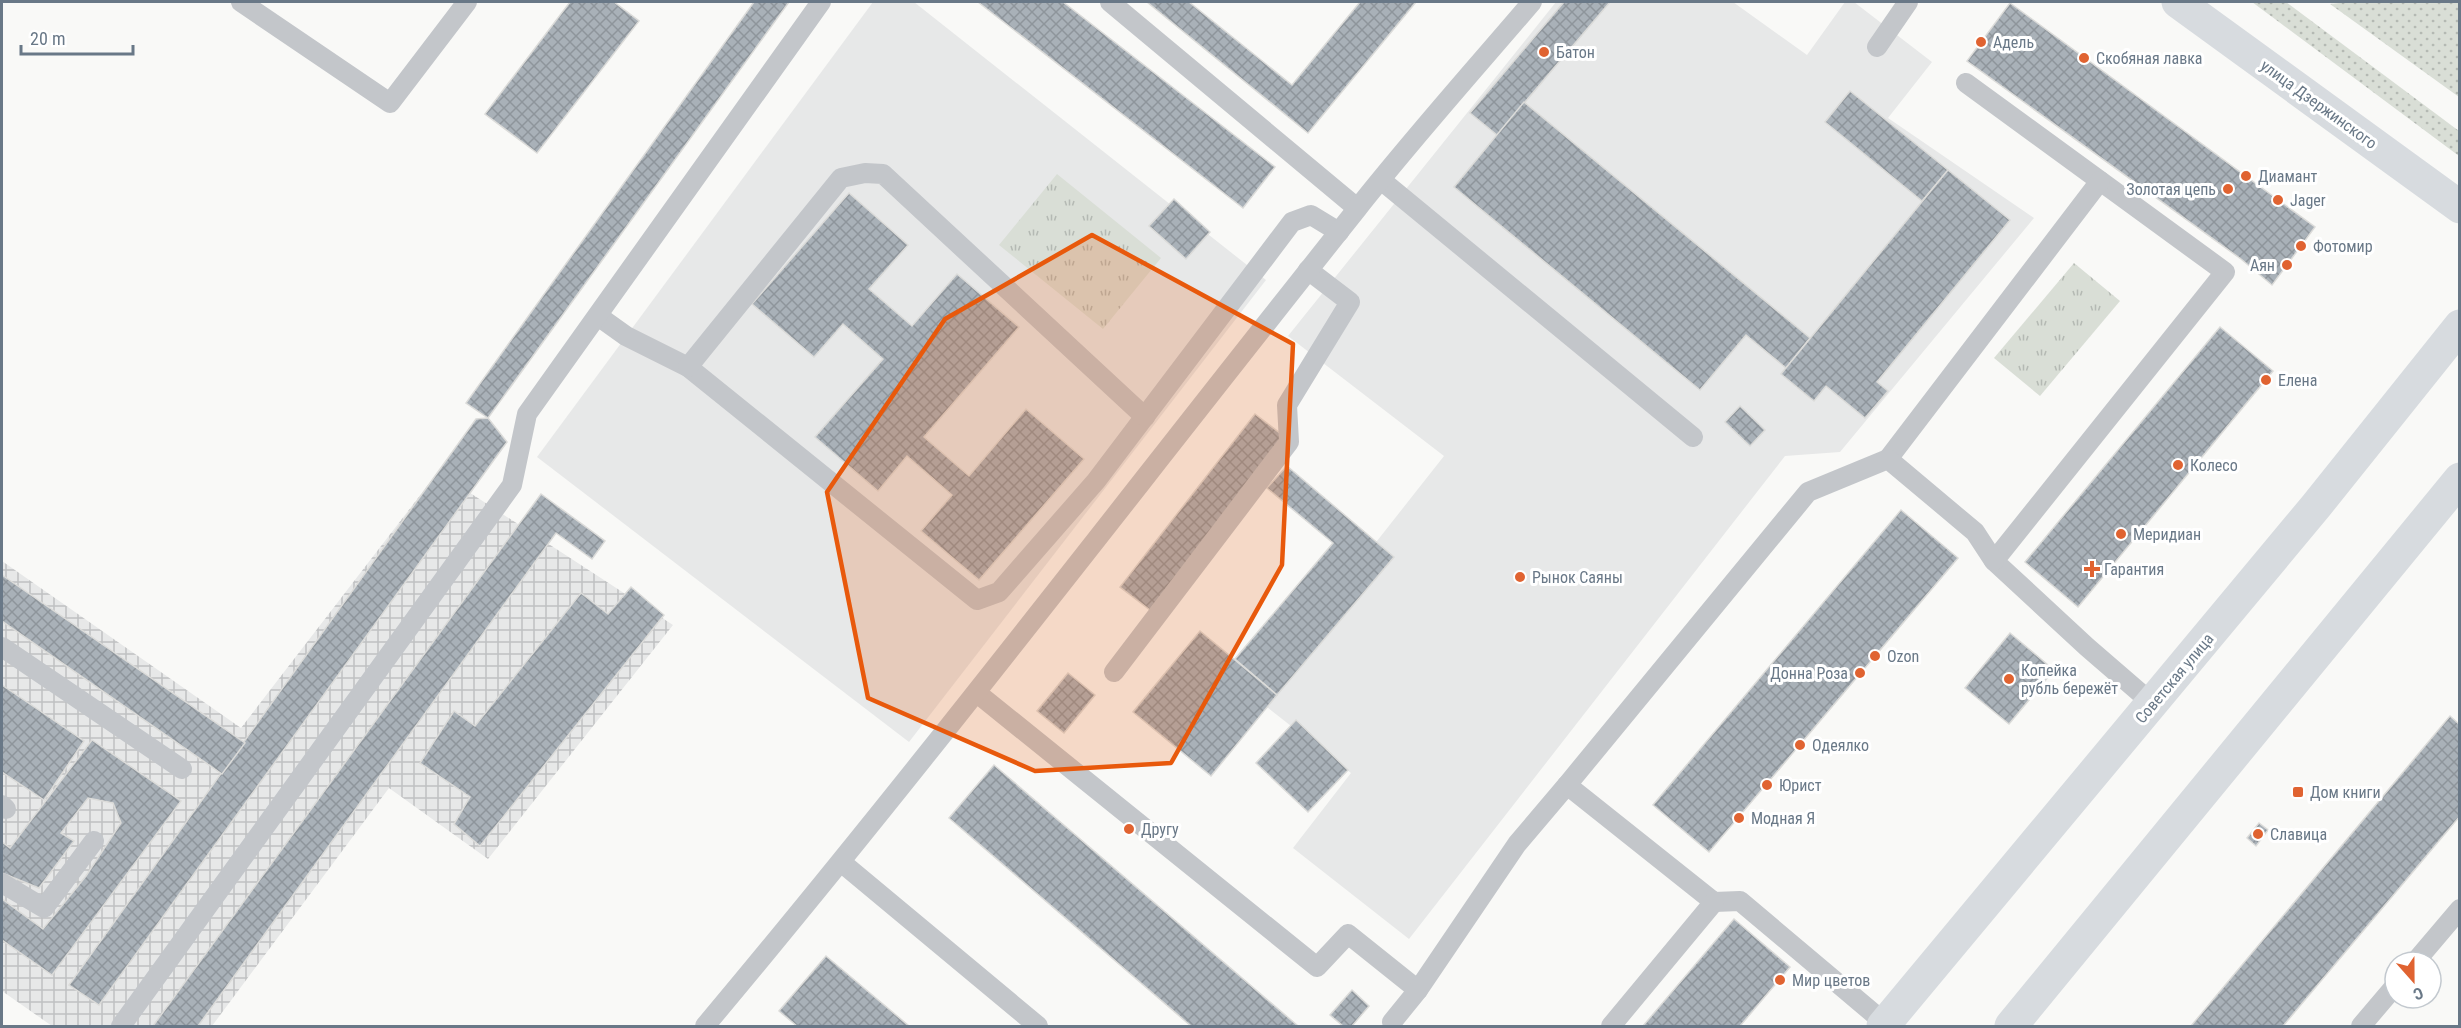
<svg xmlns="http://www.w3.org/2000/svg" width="2461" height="1028" viewBox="0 0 2461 1028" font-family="'Roboto Condensed',sans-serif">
	<defs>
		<pattern id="industrial-grid" width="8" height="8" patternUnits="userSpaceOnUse" patternTransform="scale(1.5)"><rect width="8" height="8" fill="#e7e8e8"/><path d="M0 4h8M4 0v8" fill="none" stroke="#bfc1c2"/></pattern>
		<pattern id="grass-dots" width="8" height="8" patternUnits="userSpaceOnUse" patternTransform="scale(1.5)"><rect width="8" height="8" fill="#d9ded6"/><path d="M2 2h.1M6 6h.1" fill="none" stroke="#b4b9b3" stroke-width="1.8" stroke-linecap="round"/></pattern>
		<pattern id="park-tufts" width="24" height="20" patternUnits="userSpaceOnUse" patternTransform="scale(1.5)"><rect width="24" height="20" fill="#d9ded6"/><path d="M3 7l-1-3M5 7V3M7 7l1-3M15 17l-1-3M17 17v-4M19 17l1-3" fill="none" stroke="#b4b9b3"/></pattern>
		<pattern id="building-cross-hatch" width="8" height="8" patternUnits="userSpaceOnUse" patternTransform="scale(1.5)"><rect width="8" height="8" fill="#a9b1b8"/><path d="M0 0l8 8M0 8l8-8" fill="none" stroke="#8e959b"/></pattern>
	</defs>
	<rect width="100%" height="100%" fill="#f9f9f7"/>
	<!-- built -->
	<g fill="#e7e8e8">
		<polygon points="873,2 914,2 1266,280 909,742 537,457"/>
		<polygon points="1556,2 1733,2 1807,55 1845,2 1854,2 1932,62 1888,118 2034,218 1840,452 1785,456 1409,939 1293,848 1351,773 1254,697 1444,456 1288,336"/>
	</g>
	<!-- industrial -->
	<polygon fill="url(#industrial-grid)" points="438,472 673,625 488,859 389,788 212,1026 52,1026 2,991 2,561 241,728"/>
	<!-- grass -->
	<g fill="url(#grass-dots)">
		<polygon points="2252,2 2286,2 2459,131 2459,156"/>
		<polygon points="2348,2 2459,2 2459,97 2330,4"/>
	</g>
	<!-- park -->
	<g fill="url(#park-tufts)">
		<polygon points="1057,174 1161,258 1103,329 999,245"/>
		<polygon points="2074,263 2120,301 2040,396 1994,358"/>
	</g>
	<!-- building -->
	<g fill="url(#building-cross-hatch)" stroke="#dbdbd9" stroke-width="1.5">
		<polygon points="570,2 614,2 639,21 537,153 485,114"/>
		<polygon points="754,2 789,2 488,418 466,403"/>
		<polygon points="978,2 1063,2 1275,167 1243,208"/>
		<polygon points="1147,2 1189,2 1292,85 1360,2 1416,2 1308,133"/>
		<polygon points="1564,2 1610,2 1497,135 1470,113"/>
		<polygon points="2010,3 2315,227 2272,285 2241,259 1967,61"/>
		<polygon points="1850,91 1948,170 1922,201 1825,122"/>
		<polygon points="1524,102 1810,338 1786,368 1746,335 1700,390 1454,187"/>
		<polygon points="1948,170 2010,220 1877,382 1888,391 1865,418 1826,386 1814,401 1781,374"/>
		<polygon points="849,193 908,245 869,289 912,326 957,274 1019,327 924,437 969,476 1026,409 1084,459 979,580 921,531 952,495 907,456 878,491 815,437 883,359 843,324 814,357 752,304"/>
		<polygon points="1174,199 1210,232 1186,259 1149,226"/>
		<polygon points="2220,327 2273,371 2078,607 2025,562"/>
		<polygon points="1740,406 1765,430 1750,446 1725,422"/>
		<polygon points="1255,414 1285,437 1150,610 1120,587"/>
		<polygon points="488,418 507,442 99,1005 69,985 476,419"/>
		<polygon points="1287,466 1394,557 1277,695 1235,659 1333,543 1267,488"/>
		<polygon points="541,494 605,541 592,559 556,533 198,1026 153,1026"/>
		<polygon points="1901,510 1958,558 1709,852 1653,805"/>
		<polygon points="2,575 245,743 222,774 2,621"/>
		<polygon points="631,587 664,615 480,846 454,824 470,797 420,763 454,711 475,726 581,593 608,614"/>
		<polygon points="1200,631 1277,695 1211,776 1133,712"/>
		<polygon points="2010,633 2054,670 2009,724 1965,688"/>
		<polygon points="1068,673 1095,695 1064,733 1037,711"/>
		<polygon points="2,685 84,741 44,800 2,772"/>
		<polygon points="2450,716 2460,725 2460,816 2283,1026 2191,1026"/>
		<polygon points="1296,720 1348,770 1308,812 1256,763"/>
		<polygon points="92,740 181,801 52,975 2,940 2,899 43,929 86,876 121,823 113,803 88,798 61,833 74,841 39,888 2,873 2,842 10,848"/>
		<polygon points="994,765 1298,1026 1191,1026 949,818"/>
		<polygon points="2259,823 2268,830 2256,846 2247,838"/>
		<polygon points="1734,919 1790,967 1773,987 1740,1026 1643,1026"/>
		<polygon points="826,956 909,1026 797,1026 779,1011"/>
		<polygon points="1352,990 1369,1006 1352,1026 1343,1026 1330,1015"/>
	</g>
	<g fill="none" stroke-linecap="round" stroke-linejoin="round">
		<!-- service -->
		<g stroke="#c3c6ca" stroke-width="20">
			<polyline points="241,2 390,103 467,2"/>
			<polyline points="1110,2 1357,208"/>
			<polyline points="1877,47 1908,2"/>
			<polyline points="1966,83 2225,272 1994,561 2087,647 2153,704"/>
			<polyline points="1381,180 1693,437"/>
			<polyline points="598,316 626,336 688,367 977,600 999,592 1096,481 1292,222 1311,215 1339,232"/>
			<polyline points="688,367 841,178 865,173 883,174 1145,417"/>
			<polyline points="1888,459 2100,181"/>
			<polyline points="2,647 182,769"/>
			<polyline points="1114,672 1289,442 1287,405 1350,302 1308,270"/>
			<polyline points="977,693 1317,967 1348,934 1418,990"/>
			<polyline points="2,805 6,809"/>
			<polyline points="841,862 1038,1026"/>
			<polyline points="2,883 44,908 94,841"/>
			<polyline points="2415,962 2460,909"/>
			<polyline points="1392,1022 1418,990 1517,844 1567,785"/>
			<polyline points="1886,1024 1740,901 1714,902 1567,785 1808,492 1888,459 1975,532 1994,561"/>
			<polyline points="121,1026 512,485 527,414 821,2"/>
			<path d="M705,1026C929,759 1140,481 1357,209C1413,138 1474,70 1532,2"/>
			<polyline points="1611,1026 1714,902"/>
			<polyline points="2361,1026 2395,986"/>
		</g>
		<!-- secondary -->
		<polyline stroke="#d7dbdf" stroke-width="33" points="2178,2 2460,207"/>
		<!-- primary -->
		<g stroke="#d7dbdf" stroke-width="33">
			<polyline points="1883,1026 2316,506 2460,326"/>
			<polyline points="2011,1026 2460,479"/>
		</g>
	</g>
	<!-- marked area -->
	<path fill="#e8590c" fill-opacity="0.2" stroke="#e8590c" stroke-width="4.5" stroke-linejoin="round" d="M1092,235L1293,344L1282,565L1171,763L1035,771L868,698L827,492L945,319Z"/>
	<!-- markers -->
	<g fill="#e06331" stroke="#fff" stroke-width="2">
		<circle cx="1981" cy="42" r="6"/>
		<circle cx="1544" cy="52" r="6"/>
		<circle cx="2084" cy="58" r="6"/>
		<circle cx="2246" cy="176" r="6"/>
		<circle cx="2228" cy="189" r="6"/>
		<circle cx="2278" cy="200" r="6"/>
		<circle cx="2301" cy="246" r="6"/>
		<circle cx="2287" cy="265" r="6"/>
		<circle cx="2266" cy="380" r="6"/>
		<circle cx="2178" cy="465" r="6"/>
		<circle cx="2121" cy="534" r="6"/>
		<path d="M2089 560h6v6h6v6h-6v6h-6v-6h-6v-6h6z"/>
		<circle cx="1520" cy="577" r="6"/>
		<circle cx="1875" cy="656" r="6"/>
		<circle cx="1860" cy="673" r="6"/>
		<circle cx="2009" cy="679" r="6"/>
		<circle cx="1800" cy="745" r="6"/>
		<circle cx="1767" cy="785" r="6"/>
		<rect x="2292" y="786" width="12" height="12" rx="3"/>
		<circle cx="1739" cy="818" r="6"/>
		<circle cx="1129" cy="829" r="6"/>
		<circle cx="2258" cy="834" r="6"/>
		<circle cx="1780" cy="980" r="6"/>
	</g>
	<g text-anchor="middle" stroke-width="6" stroke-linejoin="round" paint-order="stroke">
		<!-- poi labels -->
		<g font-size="16" fill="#697887" stroke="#fff" text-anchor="start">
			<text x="1993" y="48">Адель</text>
			<text x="1556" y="58">Батон</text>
			<text x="2096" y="64">Скобяная лавка</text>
			<text x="2258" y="182">Диамант</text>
			<text x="2216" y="195" text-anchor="end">Золотая цепь</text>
			<text x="2290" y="206">Jager</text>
			<text x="2313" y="252">Фотомир</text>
			<text x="2275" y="271" text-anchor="end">Аян</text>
			<text x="2278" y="386">Елена</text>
			<text x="2190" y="471">Колесо</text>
			<text x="2133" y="540">Меридиан</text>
			<text x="2104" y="575">Гарантия</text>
			<text x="1532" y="583">Рынок Саяны</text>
			<text x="1887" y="662">Ozon</text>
			<text x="2021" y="676">Копейка<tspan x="2021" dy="18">рубль бережёт</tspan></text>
			<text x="1848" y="679" text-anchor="end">Донна Роза</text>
			<text x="1812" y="751">Одеялко</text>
			<text x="1779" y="791">Юрист</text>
			<text x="2310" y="798">Дом книги</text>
			<text x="1751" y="824">Модная Я</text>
			<text x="1141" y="835">Другу</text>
			<text x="2270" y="840">Славица</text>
			<text x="1792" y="986">Мир цветов</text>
		</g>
		<!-- street labels -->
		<g font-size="16" fill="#697887" stroke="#fff">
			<text transform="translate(2319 104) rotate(36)" y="6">улица Дзержинского</text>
			<text transform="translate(2174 678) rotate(-50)" y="6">Советская улица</text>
		</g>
	</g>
	<!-- border -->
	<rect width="2461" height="1028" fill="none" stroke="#697887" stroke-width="6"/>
	<!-- north arrow -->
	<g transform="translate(2413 980) rotate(159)"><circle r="28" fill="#ffffff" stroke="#c3c9cf" stroke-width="1.5"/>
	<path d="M0-4.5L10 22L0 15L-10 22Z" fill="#e06331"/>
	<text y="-9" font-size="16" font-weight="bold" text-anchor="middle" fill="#697887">С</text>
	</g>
	<!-- scale -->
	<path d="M21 45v9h112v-9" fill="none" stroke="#697887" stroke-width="3"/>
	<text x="30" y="45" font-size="18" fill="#697887" stroke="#ffffff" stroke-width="4.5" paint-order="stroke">20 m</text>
</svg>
